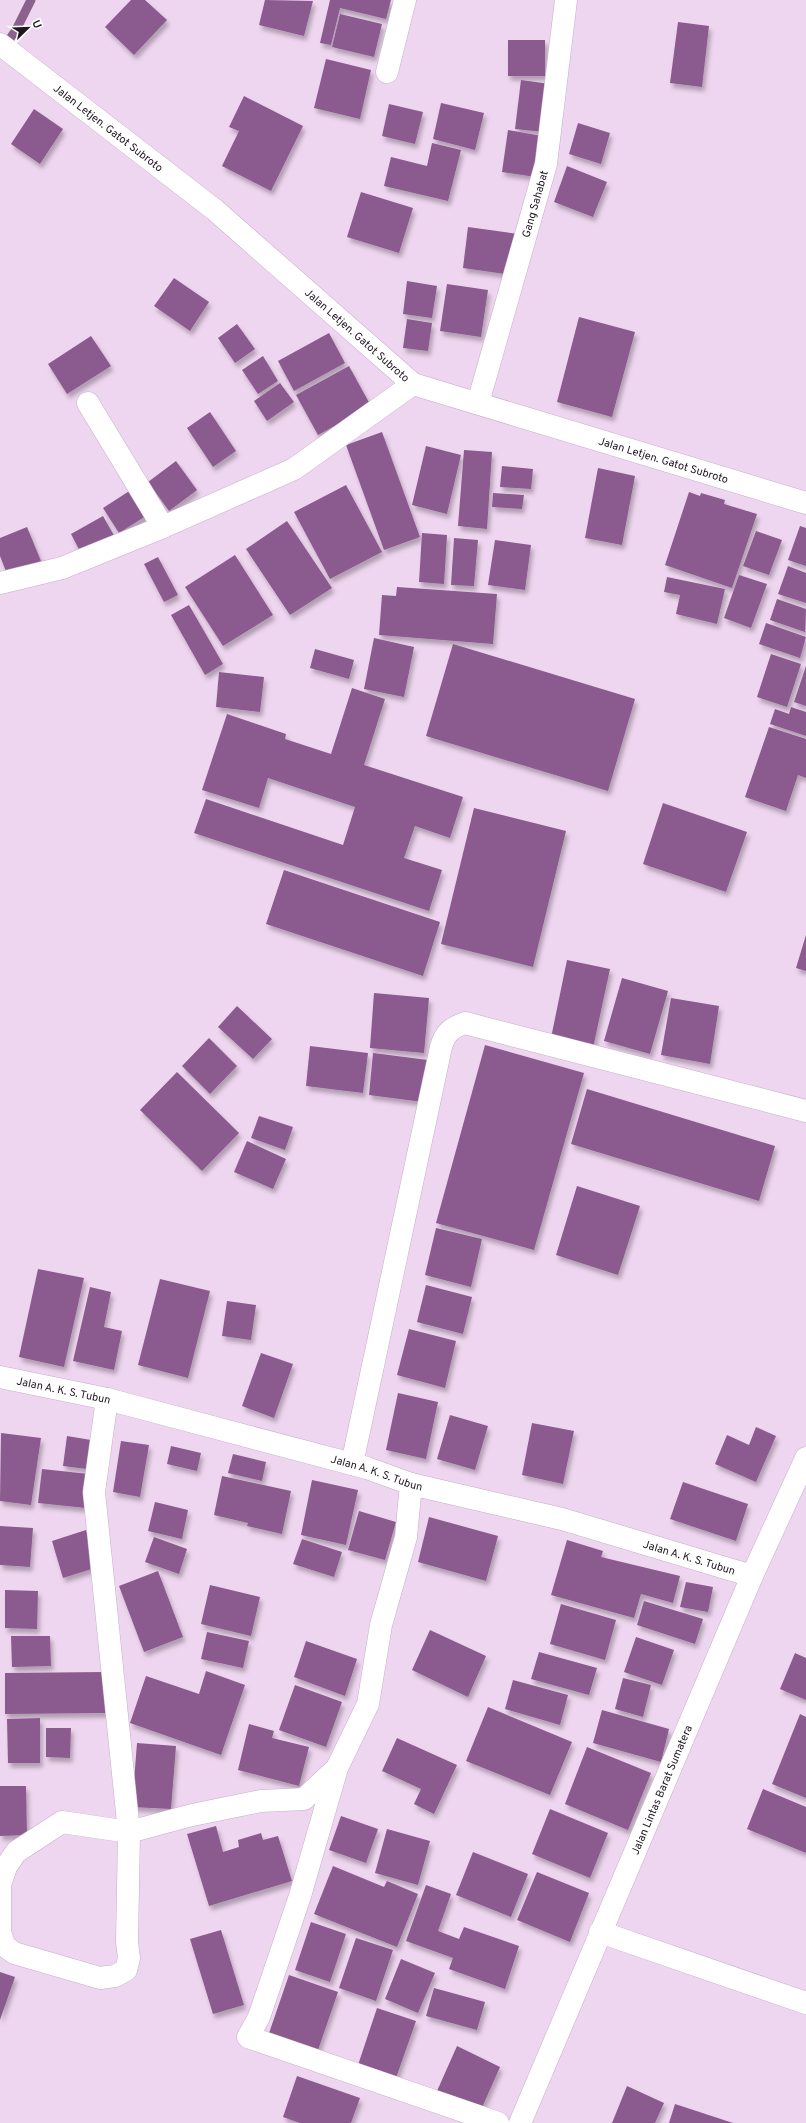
<svg xmlns="http://www.w3.org/2000/svg" width="806" height="2123" viewBox="0 0 806 2123" font-family="Overpass,sans-serif">
	<defs>
		<filter id="shadow"><feDropShadow dx="2.5" dy="4.5" stdDeviation="2" flood-color="#0004"/></filter>
	</defs>
	<rect width="100%" height="100%" fill="#efd6f0"/>
	<g fill="none" stroke-linecap="round" stroke-linejoin="round">
		<!-- stream -->
		<polyline stroke="#8a628c" stroke-width="9" points="4,47 16,30 31,0"/>
	</g>
	<!-- building -->
	<g fill="#8b5a8e" filter="url(#shadow)">
		<polygon points="131,0 145,0 167,20 134,55 105,27"/>
		<polygon points="265,0 313,1 304,36 259,25"/>
		<polygon points="330,0 391,0 386,19 340,8 331,45 320,43"/>
		<polygon points="340,14 382,24 374,57 332,47"/>
		<polygon points="678,22 709,26 702,87 670,83"/>
		<rect x="508" y="40" width="37" height="36"/>
		<polygon points="326,59 371,70 360,119 314,108"/>
		<polygon points="521,80 550,84 544,132 515,129"/>
		<polygon points="244,96 303,126 271,191 222,166 239,131 229,127"/>
		<polygon points="441,103 484,113 475,150 433,139"/>
		<polygon points="389,104 423,112 415,144 382,136"/>
		<polygon points="34,109 63,129 40,164 11,144"/>
		<polygon points="578,123 610,133 601,164 569,154"/>
		<polygon points="508,130 542,136 536,177 502,172"/>
		<polygon points="432,143 461,150 448,201 384,186 391,157 427,166"/>
		<polygon points="567,166 607,182 593,217 554,202"/>
		<polygon points="361,192 413,208 399,253 347,237"/>
		<polygon points="468,227 518,234 512,275 463,268"/>
		<polygon points="174,278 209,302 190,331 154,306"/>
		<polygon points="407,281 437,286 432,318 403,314"/>
		<polygon points="447,284 488,290 481,337 440,331"/>
		<polygon points="579,317 635,332 612,417 557,402"/>
		<polygon points="407,319 432,323 428,351 403,348"/>
		<polygon points="237,324 255,349 235,363 218,338"/>
		<polygon points="329,333 345,363 294,391 278,361"/>
		<polygon points="91,336 111,366 67,394 48,364"/>
		<polygon points="263,356 278,381 258,394 242,370"/>
		<polygon points="349,366 371,406 318,435 296,395"/>
		<polygon points="280,383 294,402 267,421 254,401"/>
		<polygon points="210,412 236,451 213,467 187,428"/>
		<polygon points="382,432 420,537 384,550 346,445"/>
		<polygon points="426,446 461,455 447,514 412,505"/>
		<polygon points="464,450 492,452 487,529 458,526"/>
		<polygon points="176,461 197,490 169,511 148,482"/>
		<polygon points="502,466 533,469 531,489 500,487"/>
		<polygon points="598,468 635,476 622,545 585,538"/>
		<polygon points="346,485 382,552 330,579 294,512"/>
		<polygon points="134,488 149,514 119,533 103,508"/>
		<polygon points="689,492 700,496 701,493 725,500 724,504 757,514 732,588 665,565"/>
		<polygon points="493,493 524,495 522,509 492,507"/>
		<polygon points="103,516 116,539 83,557 71,534"/>
		<polygon points="287,521 332,588 290,615 246,549"/>
		<polygon points="800,526 806,528 806,566 788,560"/>
		<polygon points="27,527 41,561 7,574 0,556 0,538"/>
		<polygon points="756,531 782,540 769,575 743,566"/>
		<polygon points="422,533 447,535 444,584 419,582"/>
		<polygon points="454,538 478,540 474,586 451,585"/>
		<polygon points="495,540 531,545 525,590 488,585"/>
		<polygon points="235,555 273,615 223,646 185,587"/>
		<polygon points="158,557 178,595 164,602 144,564"/>
		<polygon points="788,566 806,573 806,603 778,594"/>
		<polygon points="739,575 767,584 751,628 724,618"/>
		<polygon points="667,577 725,589 717,624 676,614 680,595 664,592"/>
		<polygon points="397,587 497,594 493,644 379,635 382,595 396,596"/>
		<polygon points="777,599 806,609 805,632 770,620"/>
		<polygon points="189,605 223,664 205,675 171,615"/>
		<polygon points="766,623 806,637 800,658 759,644"/>
		<polygon points="374,638 414,647 404,697 364,689"/>
		<polygon points="453,644 635,699 608,791 426,736"/>
		<polygon points="315,649 354,660 349,679 310,668"/>
		<polygon points="771,654 801,664 787,707 757,697"/>
		<polygon points="806,666 806,706 794,702"/>
		<polygon points="219,672 264,677 260,712 216,707"/>
		<polygon points="352,688 385,699 364,765 463,797 450,838 415,826 404,858 442,870 429,911 194,833 206,799 343,845 355,807 268,778 259,808 202,790 227,714 286,734 285,739 331,754"/>
		<polygon points="791,707 806,712 806,736 770,724 775,709 789,714"/>
		<polygon points="769,727 806,739 806,778 798,775 786,811 745,797"/>
		<polygon points="663,803 747,832 726,892 643,864"/>
		<polygon points="474,808 566,831 533,967 441,944"/>
		<polygon points="284,870 440,922 423,976 266,924"/>
		<polygon points="806,935 806,971 796,968"/>
		<polygon points="567,960 610,969 593,1048 551,1038"/>
		<polygon points="622,978 668,991 650,1054 604,1041"/>
		<polygon points="374,993 429,998 424,1053 370,1048"/>
		<polygon points="671,998 719,1006 710,1064 661,1055"/>
		<polygon points="237,1006 272,1039 253,1059 218,1027"/>
		<polygon points="209,1038 237,1066 210,1094 182,1066"/>
		<polygon points="485,1045 584,1073 534,1250 436,1223"/>
		<polygon points="310,1046 368,1053 363,1093 306,1086"/>
		<polygon points="373,1053 428,1060 423,1102 369,1095"/>
		<polygon points="177,1072 239,1133 202,1171 140,1110"/>
		<polygon points="587,1089 775,1146 759,1201 571,1144"/>
		<polygon points="259,1116 293,1127 285,1150 251,1138"/>
		<polygon points="247,1141 286,1159 273,1189 234,1172"/>
		<polygon points="577,1186 640,1206 618,1275 556,1255"/>
		<polygon points="436,1228 482,1239 471,1287 425,1275"/>
		<polygon points="38,1269 84,1278 64,1367 19,1357"/>
		<polygon points="160,1279 210,1291 188,1378 138,1365"/>
		<polygon points="426,1285 472,1297 463,1334 417,1322"/>
		<polygon points="90,1287 111,1292 104,1327 122,1331 114,1370 73,1361"/>
		<polygon points="227,1301 256,1305 251,1340 222,1336"/>
		<polygon points="409,1329 456,1341 445,1388 397,1375"/>
		<polygon points="261,1353 293,1364 274,1418 242,1406"/>
		<polygon points="398,1393 438,1402 426,1459 386,1450"/>
		<polygon points="450,1415 488,1426 475,1470 437,1459"/>
		<polygon points="532,1423 574,1431 563,1484 522,1475"/>
		<polygon points="756,1427 776,1436 756,1482 715,1464 727,1435 749,1445"/>
		<polygon points="1,1433 41,1438 31,1505 0,1501"/>
		<polygon points="67,1436 91,1440 87,1469 63,1466"/>
		<polygon points="121,1441 149,1445 140,1497 113,1492"/>
		<polygon points="171,1446 201,1453 197,1471 167,1464"/>
		<polygon points="233,1454 266,1462 262,1481 228,1473"/>
		<polygon points="42,1469 89,1474 86,1508 38,1503"/>
		<polygon points="222,1476 291,1491 282,1534 247,1526 248,1523 214,1515"/>
		<polygon points="312,1480 358,1490 346,1545 301,1535"/>
		<polygon points="683,1482 748,1504 736,1541 670,1519"/>
		<polygon points="155,1502 188,1510 182,1539 148,1531"/>
		<polygon points="359,1511 396,1522 385,1560 348,1550"/>
		<polygon points="429,1517 498,1536 486,1581 418,1562"/>
		<polygon points="0,1526 33,1528 30,1567 0,1565"/>
		<polygon points="86,1530 98,1567 63,1578 52,1541"/>
		<polygon points="154,1537 187,1549 179,1574 145,1562"/>
		<polygon points="302,1539 342,1552 334,1577 293,1564"/>
		<polygon points="567,1540 603,1551 601,1557 680,1576 673,1603 641,1594 634,1618 551,1595"/>
		<polygon points="158,1571 183,1637 144,1652 119,1586"/>
		<polygon points="686,1582 713,1587 708,1612 680,1607"/>
		<polygon points="210,1585 260,1597 251,1636 201,1624"/>
		<polygon points="5,1590 38,1591 37,1629 5,1628"/>
		<polygon points="644,1601 703,1619 695,1644 637,1625"/>
		<polygon points="561,1604 616,1620 605,1660 550,1644"/>
		<polygon points="430,1630 486,1656 468,1697 412,1670"/>
		<polygon points="207,1632 249,1641 243,1668 201,1659"/>
		<polygon points="11,1636 50,1636 51,1666 12,1667"/>
		<polygon points="636,1637 674,1650 662,1685 624,1672"/>
		<polygon points="306,1641 357,1659 345,1696 294,1677"/>
		<polygon points="539,1652 597,1668 589,1695 531,1679"/>
		<polygon points="795,1653 806,1658 806,1700 780,1689"/>
		<polygon points="206,1671 245,1685 221,1755 130,1723 146,1676 199,1694"/>
		<polygon points="105,1672 106,1713 5,1714 5,1673"/>
		<polygon points="623,1678 651,1685 643,1717 615,1709"/>
		<polygon points="513,1680 568,1695 560,1725 505,1709"/>
		<polygon points="295,1685 342,1702 326,1747 279,1730"/>
		<polygon points="488,1707 572,1742 550,1795 466,1761"/>
		<polygon points="602,1710 669,1729 661,1762 593,1743"/>
		<polygon points="800,1714 806,1717 806,1798 772,1784"/>
		<polygon points="40,1718 40,1763 8,1763 7,1719"/>
		<polygon points="249,1724 274,1731 272,1738 309,1747 299,1786 238,1770"/>
		<polygon points="46,1728 71,1728 70,1758 46,1757"/>
		<polygon points="397,1738 457,1765 434,1814 414,1804 421,1789 382,1771"/>
		<polygon points="137,1743 176,1746 171,1809 132,1807"/>
		<polygon points="587,1747 651,1773 628,1830 565,1804"/>
		<polygon points="0,1786 26,1786 27,1835 0,1836"/>
		<polygon points="763,1789 806,1807 806,1853 747,1829"/>
		<polygon points="550,1809 608,1833 590,1878 532,1854"/>
		<polygon points="341,1816 378,1829 366,1863 329,1850"/>
		<polygon points="216,1826 223,1852 239,1847 238,1840 261,1833 263,1840 278,1836 292,1881 209,1906 187,1834"/>
		<polygon points="387,1829 430,1841 418,1885 375,1873"/>
		<polygon points="473,1852 528,1874 511,1917 456,1895"/>
		<polygon points="333,1866 384,1887 387,1881 418,1894 397,1947 314,1914"/>
		<polygon points="537,1872 589,1893 570,1942 517,1920"/>
		<polygon points="426,1885 451,1894 438,1931 459,1939 464,1927 519,1946 505,1989 449,1969 453,1958 406,1941"/>
		<polygon points="311,1922 346,1934 330,1982 295,1970"/>
		<polygon points="221,1930 244,2005 213,2014 190,1939"/>
		<polygon points="356,1938 393,1950 376,2001 339,1988"/>
		<polygon points="401,1959 435,1973 418,2013 385,1999"/>
		<polygon points="0,1972 15,1977 0,2020"/>
		<polygon points="289,1975 338,1992 317,2053 268,2036"/>
		<polygon points="434,1988 485,2002 477,2030 426,2016"/>
		<polygon points="377,2008 416,2021 396,2078 358,2065"/>
		<polygon points="457,2046 500,2067 480,2112 437,2091"/>
		<polygon points="297,2076 360,2098 351,2123 300,2123 283,2117"/>
		<polygon points="627,2086 664,2103 655,2123 612,2123"/>
		<polygon points="675,2104 733,2123 669,2123"/>
	</g>
	<g fill="none" stroke-linecap="round" stroke-linejoin="round">
		<defs>
			<g id="street">
				<path id="s1" d="M0,44L215,210L413,384L806,503"/>
				<polyline points="387,72 405,0"/>
				<polyline points="88,403 163,527"/>
				<path id="s2" d="M478,403L546,164L566,0"/>
				<polyline points="0,583 62,568 163,527 294,469 413,384"/>
				<path id="s3" d="M0,1377L107,1399L367,1468L411,1484L562,1519L752,1576"/>
				<path d="M352,1464L441,1047C445,1033 451,1028 465,1023L806,1111"/>
				<polyline points="337,1768 300,1896 259,2017 248,2037 498,2123"/>
				<polyline points="600,1932 806,2003"/>
				<polyline points="0,1935 0,1885 6,1867 16,1852 62,1822 129,1832 192,1815 261,1801 304,1799 337,1768 368,1704 381,1625 406,1537 411,1484"/>
				<polyline points="1,1935 4,1945 14,1953 100,1978 115,1976 126,1970 129,1958 127,1942 129,1832 94,1492 107,1399"/>
			</g>
			<g id="highway">
				<path id="s4" d="M520,2123L752,1576L806,1458"/>
			</g>
		</defs>
		<!-- street casing -->
		<use href="#street" stroke="#c7aec8" stroke-width="23"/>
		<!-- highway casing -->
		<use href="#highway" stroke="#c7aec8" stroke-width="23"/>
		<!-- street -->
		<use href="#street" stroke="#fff" stroke-width="22"/>
		<!-- highway -->
		<use href="#highway" stroke="#fff" stroke-width="22"/>
	</g>
	<g text-anchor="middle" stroke-width="3" stroke-linejoin="round" paint-order="stroke">
		<!-- street labels -->
		<g font-size="11" fill="#1f1620" stroke="#fff">
			<text dy="4" stroke="none"><textPath href="#s1" startOffset="137">Jalan Letjen. Gatot Subroto</textPath></text>
			<text dy="4" stroke="none"><textPath href="#s2" startOffset="207">Gang Sahabat</textPath></text>
			<text dy="4" stroke="none"><textPath href="#s1" startOffset="461">Jalan Letjen. Gatot Subroto</textPath></text>
			<text dy="4" stroke="none"><textPath href="#s1" startOffset="797">Jalan Letjen. Gatot Subroto</textPath></text>
			<text dy="4" stroke="none"><textPath href="#s3" startOffset="65">Jalan A. K. S. Tubun</textPath></text>
			<text dy="4" stroke="none"><textPath href="#s3" startOffset="389">Jalan A. K. S. Tubun</textPath></text>
			<text dy="4" stroke="none"><textPath href="#s3" startOffset="713">Jalan A. K. S. Tubun</textPath></text>
			<text dy="4" stroke="none"><textPath href="#s4" startOffset="362">Jalan Lintas Barat Sumatera</textPath></text>
		</g>
	</g>
	<!-- north arrow -->
	<g transform="translate(28 28) rotate(67)" stroke="#ffffff" stroke-width="3" paint-order="stroke">
	<path d="M0-3L7 15L0 10L-7 15Z" fill="#1f1620"/>
	<text y="-6" font-size="11" font-weight="bold" text-anchor="middle" fill="#1f1620">U</text>
	</g>
</svg>
